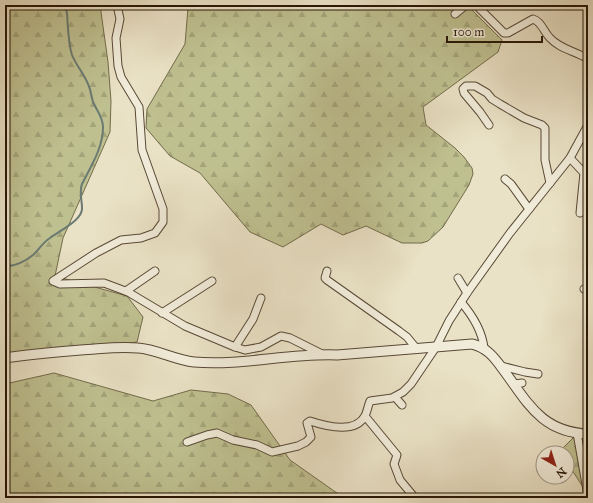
<svg xmlns="http://www.w3.org/2000/svg" width="593" height="503" viewBox="0 0 593 503" font-family="'IM FELL Great Primer',serif">
	<defs>
		<pattern id="forest-firs" width="22" height="20" patternUnits="userSpaceOnUse"><rect width="22" height="20" fill="#bfc090"/><path d="M5 1l3.5 6h-7zM16 11l3.5 6h-7z" fill="#a4a47b"/></pattern>
	</defs>
	<rect width="100%" height="100%" fill="#eae2c6"/>
	<filter id="stains"><feTurbulence type="fractalNoise" baseFrequency=".005" numOctaves="4"/><feColorMatrix values="0 0 0 0 .2 0 0 0 0 .09 0 0 0 0 .02 0 0 0 .5 -.17"/></filter>
	<radialGradient id="worn" r=".72"><stop offset=".6" stop-color="#630" stop-opacity="0"/><stop offset="1" stop-color="#630" stop-opacity=".3"/></radialGradient>
	<!-- forest -->
	<g fill="url(#forest-firs)" stroke="#736b4b">
		<polygon points="5,5 100,5 108,62 111,101 110,132 63,238 55,276 127,296 143,317 137,342 5,359"/>
		<polygon points="185,5 467,5 502,40 498,52 423,107 426,125 455,148 464,157 472,168 473,174 469,185 443,227 428,241 422,243 402,243 366,226 343,235 321,224 283,247 250,232 200,173 170,156 146,128 147,109 185,44 188,8"/>
		<polygon points="54,373 153,401 191,390 228,394 251,405 290,460 344,498 5,498 5,384"/>
		<polygon points="588,423 588,495 567,462 567,453 561,453 560,451"/>
	</g>
	<g fill="none" stroke-linecap="round" stroke-linejoin="round">
		<!-- stream -->
		<path stroke="#6b7a72" stroke-width="2" d="M5,266C14,267 26,261 33,255C39,250 43,242 50,238C59,231 83,220 82,208C82,200 79,191 82,184C91,166 103,148 103,127C103,117 97,111 93,102C91,96 91,90 88,84C84,74 76,65 72,55C68,42 68,27 67,13L66,9L62,5"/>
		<defs>
			<g id="minor">
				<polyline points="117,5 120,19 116,38 118,66 121,77 139,107 142,150 163,209 163,222 155,233 141,238 121,240 96,253 53,281 60,284 104,283 128,292 185,326 235,347 245,350 261,347 281,336 290,338 322,354"/>
				<path d="M476,5L504,33H508L533,19C541,21 544,32 550,38C560,49 575,51 588,59"/>
				<polyline points="455,14 466,5"/>
				<polyline points="489,125 480,112 464,93 463,89 466,86 475,86 487,93 492,99 500,104 524,118 542,125 545,128 545,160 550,183"/>
				<polyline points="570,158 584,173 587,174"/>
				<polyline points="505,179 511,184 529,209"/>
				<polyline points="580,213 584,173"/>
				<polyline points="327,271 325,278 327,280 399,331 407,337 416,348"/>
				<polyline points="458,278 467,293"/>
				<polyline points="584,289 588,287"/>
				<polyline points="126,291 155,271"/>
				<path d="M461,302C473,316 482,330 484,348"/>
				<polyline points="162,313 212,281"/>
				<polyline points="235,347 253,319 261,298"/>
				<polyline points="501,366 525,372 538,374"/>
				<polyline points="514,384 522,383"/>
				<polyline points="395,397 402,405"/>
				<polyline points="365,416 397,455 394,464 400,480 415,498"/>
				<polyline points="577,433 588,496"/>
				<path d="M187,442L207,435L217,433L233,440L257,445L272,452L298,446L306,442L311,437L307,423L310,421C325,426 355,434 365,416C367,412 368,406 370,401L392,398L403,392L411,384L436,347L449,321L467,293L510,233L570,158L588,125"/>
			</g>
			<path id="tertiary" d="M5,358C30,354 55,352 81,350C100,349 119,346 138,348C156,349 175,360 194,362C242,366 289,353 337,355L472,344C486,347 494,357 502,368C527,401 540,432 588,434"/>
		</defs>
		<!-- minor casing -->
		<use href="#minor" stroke="#584936" stroke-width="9"/>
		<!-- tertiary casing -->
		<use href="#tertiary" stroke="#584936" stroke-width="11"/>
		<!-- minor -->
		<use href="#minor" stroke="#f1ecda" stroke-width="7"/>
		<!-- tertiary -->
		<use href="#tertiary" stroke="#f1ecda" stroke-width="9"/>
	</g>
	<!-- margin -->
	<rect width="593" height="503" fill="none" stroke="#eae2c6" stroke-width="20"/>
	<rect x="6" y="6" width="581" height="491" fill="none" stroke="#271606" stroke-width="2"/>
	<rect x="10" y="10" width="573" height="483" fill="none" stroke="#271606"/>
	<!-- north arrow -->
	<g transform="translate(555 465) rotate(141)"><circle r="19" fill="#f1ecda" stroke="#a09685"/>
	<path d="M0-3L7 15L0 10L-7 15Z" fill="#8f2418"/>
	<text y="-6" font-size="11" font-weight="bold" text-anchor="middle" fill="#271606">N</text>
	</g>
	<!-- scale -->
	<path d="M447 36v6h95v-6" fill="none" stroke="#271606" stroke-width="2"/>
	<text x="453" y="36" font-size="12" fill="#271606" stroke="#f1ecda" stroke-width="3" paint-order="stroke">100 m</text>
	<rect width="100%" height="100%" filter="url(#stains)"/>
	<rect width="100%" height="100%" fill="url(#worn)"/>
</svg>
